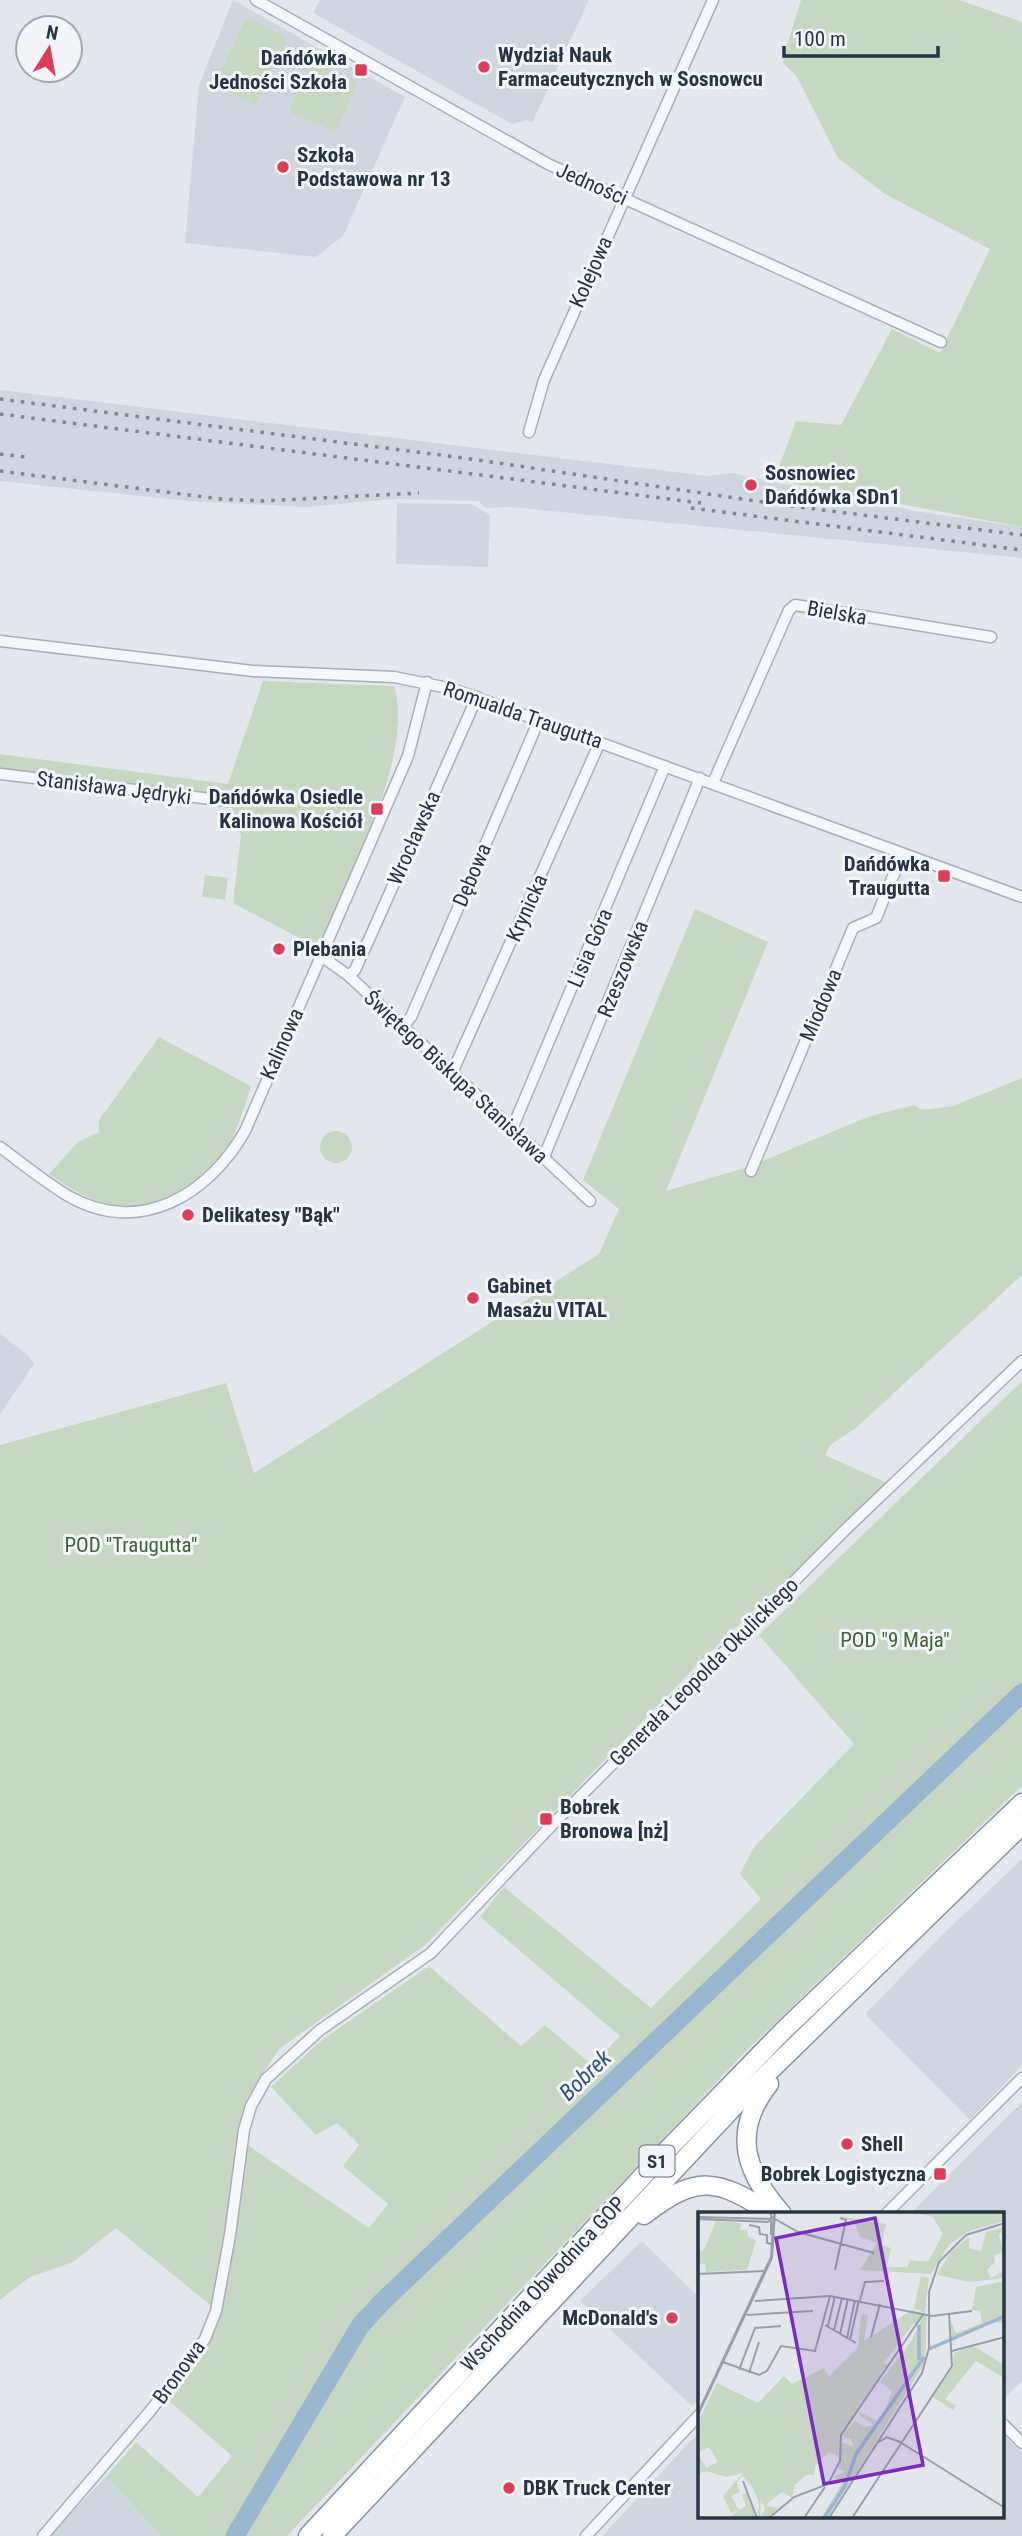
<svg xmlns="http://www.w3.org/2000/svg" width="1022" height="2536" viewBox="0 0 1022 2536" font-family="'Roboto Condensed',sans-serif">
	<rect width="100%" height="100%" fill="#e3e7ec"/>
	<!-- built -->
	<g fill="#d0d6de">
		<polygon points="233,0 405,97 343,236 316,257 185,243 199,85"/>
		<polygon points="320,0 589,0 532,123 527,120 512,124 313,13"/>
		<polygon points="0,390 707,476 732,473 915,511 1022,527 1022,558 511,507 486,508 478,501 396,499 306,507 188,501 0,481"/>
		<polygon points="397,503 471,504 490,515 488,567 396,564"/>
		<polygon points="0,1334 29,1356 34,1364 0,1414"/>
		<polygon points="1022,1859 1022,2065 970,2120 865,2014 943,1934"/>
		<polygon points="1022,2102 1022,2381 1003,2399 1003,2214 910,2214"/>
		<polygon points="642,2241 700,2298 700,2398 692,2406 580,2301"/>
		<polygon points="700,2431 700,2517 1003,2517 1003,2434 1022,2453 1022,2536 602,2536"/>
		<polygon points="106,2477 162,2536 50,2536"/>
	</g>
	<!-- green -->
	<g fill="#c8d7c3">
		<polygon points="801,0 959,0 1022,22 1022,527 774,480 796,421 841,425 892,329 940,353 990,249 885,194 838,158 797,77 782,62"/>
		<polygon points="246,18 288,38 255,105 214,85"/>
		<polygon points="311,61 358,82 336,132 289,112"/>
		<path d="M263,681L394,686C416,754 346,882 318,948L233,903L241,836L228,797L0,769V754L228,784Z"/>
		<polygon points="205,875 228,878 225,900 202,897"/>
		<polygon points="695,909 768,942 666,1191 748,1167 870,1116 914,1105 921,1110 953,1106 1022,1078 1022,1275 856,1428 830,1445 825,1455 887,1483 699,1663 425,1945 279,2049 247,2098 234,2183 249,2146 369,2228 388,2204 343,2166 359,2145 337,2123 316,2135 271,2087 322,2040 429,1966 521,2046 545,2025 592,2065 620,2036 480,1917 504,1887 651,2008 761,1899 740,1874 754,1847 854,1744 759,1635 1022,1381 1022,1786 748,2049 287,2536 162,2536 106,2477 136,2442 198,2497 232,2456 169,2401 204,2355 222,2311 210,2305 116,2228 73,2262 30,2277 0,2300 0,1445 226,1383 254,1473 599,1254 619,1209 583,1180"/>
		<path d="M159,1037L251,1086C243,1110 237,1134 223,1156C213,1172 194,1184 178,1192C125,1217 94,1206 49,1174L78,1142L99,1132V1120Z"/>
		<circle cx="336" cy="1147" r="16"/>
	</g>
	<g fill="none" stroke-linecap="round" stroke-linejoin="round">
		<!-- river -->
		<polyline stroke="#9bb6cf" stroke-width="19" points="235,2536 360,2326 382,2302 1022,1693"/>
		<defs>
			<g id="street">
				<polyline points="256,0 548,164 941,342"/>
				<polyline points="529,432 544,380 713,0"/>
				<polyline points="0,641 253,671 394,677 453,689 1022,897"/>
				<polyline points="0,774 228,801"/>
				<polyline points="713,783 789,610 795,605 991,637"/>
				<polyline points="321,956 349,976 590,1201"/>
				<polyline points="349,976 355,970 371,935 477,697"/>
				<polyline points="402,1027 411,1017 539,720"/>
				<polyline points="452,1073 600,742"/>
				<polyline points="512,1129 665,766"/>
				<path d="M0,1147C23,1164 46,1183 70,1197C142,1236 209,1194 245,1131L408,756L427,682"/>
				<polyline points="543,1159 700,778"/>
				<polyline points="751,1171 853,928 876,918 902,854"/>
				<polyline points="886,2214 1022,2078"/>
				<polyline points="1003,2424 1022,2443"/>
				<polyline points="43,2536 151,2410 205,2339 216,2311 230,2235 244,2130 251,2106 266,2079 320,2030 431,1953 551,1826 845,1530 1022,1361"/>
				<polyline points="586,2536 700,2414"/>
			</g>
			<g id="highway">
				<path d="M769,2084C731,2132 745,2172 782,2214"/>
				<path d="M644,2215C697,2174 717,2178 772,2214"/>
				<polyline points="308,2536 669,2148 785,2029 1022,1803"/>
				<polyline points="332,2536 740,2100 1022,1825"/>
			</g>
		</defs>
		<!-- street casing -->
		<use href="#street" stroke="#a7aeb7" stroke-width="13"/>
		<!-- highway casing -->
		<use href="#highway" stroke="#8894a4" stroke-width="21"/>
		<!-- street -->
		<use href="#street" stroke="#f6f7fa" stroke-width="10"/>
		<!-- highway -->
		<use href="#highway" stroke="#fff" stroke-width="18"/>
		<!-- rail -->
		<g stroke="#7a8697" stroke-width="3.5" stroke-dasharray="3.5 7" stroke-linecap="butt">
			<polyline points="0,399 464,458 783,505 1022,535"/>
			<polyline points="0,414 701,503"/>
			<polyline points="0,454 26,457"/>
			<polyline points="0,471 221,499 262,501 419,493"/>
			<polyline points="691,508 1022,550"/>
		</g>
	</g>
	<!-- markers -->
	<g fill="#db3d5a" stroke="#f3f5f9" stroke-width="2.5">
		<circle cx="484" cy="67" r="7"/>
		<rect x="354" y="63" width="14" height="14" rx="3.5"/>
		<circle cx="283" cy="167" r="7"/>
		<circle cx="751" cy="485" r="7"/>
		<rect x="370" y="802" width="14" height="14" rx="3.5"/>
		<rect x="937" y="869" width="14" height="14" rx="3.5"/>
		<circle cx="279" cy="949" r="7"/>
		<circle cx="188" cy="1215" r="7"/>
		<circle cx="473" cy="1298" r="7"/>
		<rect x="539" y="1812" width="14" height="14" rx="3.5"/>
		<circle cx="847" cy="2144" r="7"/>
		<rect x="933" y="2167" width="14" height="14" rx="3.5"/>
		<circle cx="672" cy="2318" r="7"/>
		<circle cx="509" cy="2488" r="7"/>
	</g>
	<g text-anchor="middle" stroke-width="6" stroke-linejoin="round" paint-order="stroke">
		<!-- shield labels -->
		<rect fill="#f3f5f9" stroke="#656e7c" stroke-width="2" x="639.5" y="2145.5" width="35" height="31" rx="5"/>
		<g font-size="19" font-weight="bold" fill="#283446">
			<text x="657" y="2168">S1</text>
		</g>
		<!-- poi labels -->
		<g font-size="21" font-weight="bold" fill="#283446" stroke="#f3f5f9" text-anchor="start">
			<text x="498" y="62">Wydział Nauk<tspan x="498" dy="24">Farmaceutycznych w Sosnowcu</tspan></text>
			<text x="347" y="65" text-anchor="end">Dańdówka<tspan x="347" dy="24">Jedności Szkoła</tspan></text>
			<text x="297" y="162">Szkoła<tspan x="297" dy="24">Podstawowa nr 13</tspan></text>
			<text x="765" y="480">Sosnowiec<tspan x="765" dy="24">Dańdówka SDn1</tspan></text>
			<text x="363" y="804" text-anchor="end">Dańdówka Osiedle<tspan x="363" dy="24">Kalinowa Kościół</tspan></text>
			<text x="930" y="871" text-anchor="end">Dańdówka<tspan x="930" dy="24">Traugutta</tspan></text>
			<text x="293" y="956">Plebania</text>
			<text x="202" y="1222">Delikatesy "Bąk"</text>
			<text x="487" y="1293">Gabinet<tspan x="487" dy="24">Masażu VITAL</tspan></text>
			<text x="560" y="1814">Bobrek<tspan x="560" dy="24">Bronowa [nż]</tspan></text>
			<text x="861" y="2151">Shell</text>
			<text x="926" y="2181" text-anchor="end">Bobrek Logistyczna</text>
			<text x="658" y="2325" text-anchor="end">McDonald's</text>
			<text x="523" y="2495">DBK Truck Center</text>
		</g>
		<!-- street labels -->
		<g font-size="21" fill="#283446" stroke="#f3f5f9">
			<text transform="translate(592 184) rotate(24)" y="7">Jedności</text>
			<text transform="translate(591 272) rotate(-66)" y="7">Kolejowa</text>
			<text transform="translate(837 613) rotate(10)" y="7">Bielska</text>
			<text transform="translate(523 715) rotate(19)" y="7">Romualda Traugutta</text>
			<text transform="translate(114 788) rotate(7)" y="7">Stanisława Jędryki</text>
			<text transform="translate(414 838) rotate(-66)" y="7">Wrocławska</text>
			<text transform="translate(472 875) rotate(-67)" y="7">Dębowa</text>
			<text transform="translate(527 908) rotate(-66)" y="7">Krynicka</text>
			<text transform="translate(590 948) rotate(-67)" y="7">Lisia Góra</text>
			<text transform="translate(623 969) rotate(-68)" y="7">Rzeszowska</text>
			<text transform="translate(821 1005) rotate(-67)" y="7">Miodowa</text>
			<text transform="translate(282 1044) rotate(-66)" y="7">Kalinowa</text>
			<text transform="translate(456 1077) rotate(43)" y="7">Świętego Biskupa Stanisława</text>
			<text transform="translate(704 1672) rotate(-45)" y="7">Generała Leopolda Okulickiego</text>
			<text transform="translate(543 2284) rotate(-47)" y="7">Wschodnia Obwodnica GOP</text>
			<text transform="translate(179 2372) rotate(-54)" y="7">Bronowa</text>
		</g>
		<!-- park labels -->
		<g font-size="21" fill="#3f6334" stroke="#f3f5f9">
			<text x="131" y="1552">POD "Traugutta"</text>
			<text x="895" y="1647">POD "9 Maja"</text>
		</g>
		<!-- water labels -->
		<g font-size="23" font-style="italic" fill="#2e547e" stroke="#f3f5f9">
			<text transform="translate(585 2075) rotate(-44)" y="8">Bobrek</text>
		</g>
	</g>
	<!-- overview -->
	<g transform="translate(698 2212)">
		<rect width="306" height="306" fill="#e3e7ec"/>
		<path d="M218,0H307L306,9L269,20L251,33L233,62L162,58L179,31L162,25L156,10L141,4L188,12L183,33L193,36L189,55H209L212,48L230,50L245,22L235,5ZM18,9L43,11L42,18H49L50,25L58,29L49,58L8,60L7,52H0V40L6,38ZM306,15L301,24L306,39L296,44L297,50L289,58L293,66L303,60L306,66L272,70L239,63L252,41L271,25V36L283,39L288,20ZM223,64L231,66L227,101L216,96ZM306,69V111L294,110L253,127V109L258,121L284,111L282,99L274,98L278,75ZM214,98L224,101L219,113L216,111L186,151L192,153L144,220L143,230L156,235L153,227L144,224L148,218L157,209L167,215L176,213L161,203L162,200L179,209L188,196L194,179L182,170L214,128L225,103H229L227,151L130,306H123L144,271L135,265L147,260L140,256L143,246L131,240L117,254L116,263H108L97,273L94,286L84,280L71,290L69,294L80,296L70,306H63L67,297L63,287L62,306H60L61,291L54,274L44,264L39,270L42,280L33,284L41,298L48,294L44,282L49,281L58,306H32L40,298L33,301L25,284L45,261L28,265L8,259L0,262V242L8,256L20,250L11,235L0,241V210L19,171L60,191L86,164L94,172L126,156L131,164L160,136L163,101L170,103L166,129ZM276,134L306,153V166L278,149L247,187L258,194L255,198L235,185L255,155L256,141Z" fill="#c8d7c3"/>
		<path fill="none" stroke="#9bb6cf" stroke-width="3.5" d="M231,137L307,104M221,148V113M126,306L147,274L158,242L226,145"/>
		<path fill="none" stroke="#989faa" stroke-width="2" d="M0,5L77,7M0,7L70,10L76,4M77,7L100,20L176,41M51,13L61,15L62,22L69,23V31L74,32M73,23V0M137,58L148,8L142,6M0,62L68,59M162,88L167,70L186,69M57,89L132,84L234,104L274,99M49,103L115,99M127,113L158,131M130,114L137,84M136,118L144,86M142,122L150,87M173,125L182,92M149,126L157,88M152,128L161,88M254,139L307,125M25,150L61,163L69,159L83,134L117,139L132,84M41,158L57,116L83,114M51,161L61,130M0,201L73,45L76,0M0,203L74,46L77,0M181,230L189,225L202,230M202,230L307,296M45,269L59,306M71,306L96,285L130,272L142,249L143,223L226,101M106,306L127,275M131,306L224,161L231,136V80L241,50L268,23L307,11M154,306L254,154L251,101"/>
		<path fill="#7b2cbf" fill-opacity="0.15" stroke="#7b2cbf" stroke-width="3.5" d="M177,6L225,253L126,272L78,26Z"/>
		<rect width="306" height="306" fill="none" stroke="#283446" stroke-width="3.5"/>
	</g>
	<!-- north arrow -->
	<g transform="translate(49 49) rotate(11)"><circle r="33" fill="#f3f5f9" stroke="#a2a8b1" stroke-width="2"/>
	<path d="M0-5L12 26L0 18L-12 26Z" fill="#db3d5a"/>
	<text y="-10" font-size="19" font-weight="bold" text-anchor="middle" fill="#283446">N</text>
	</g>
	<!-- scale -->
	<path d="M784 46v10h154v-10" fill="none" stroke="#283446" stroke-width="3.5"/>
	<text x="794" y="46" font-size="21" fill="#283446" stroke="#f3f5f9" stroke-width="5" paint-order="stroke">100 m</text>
</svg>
